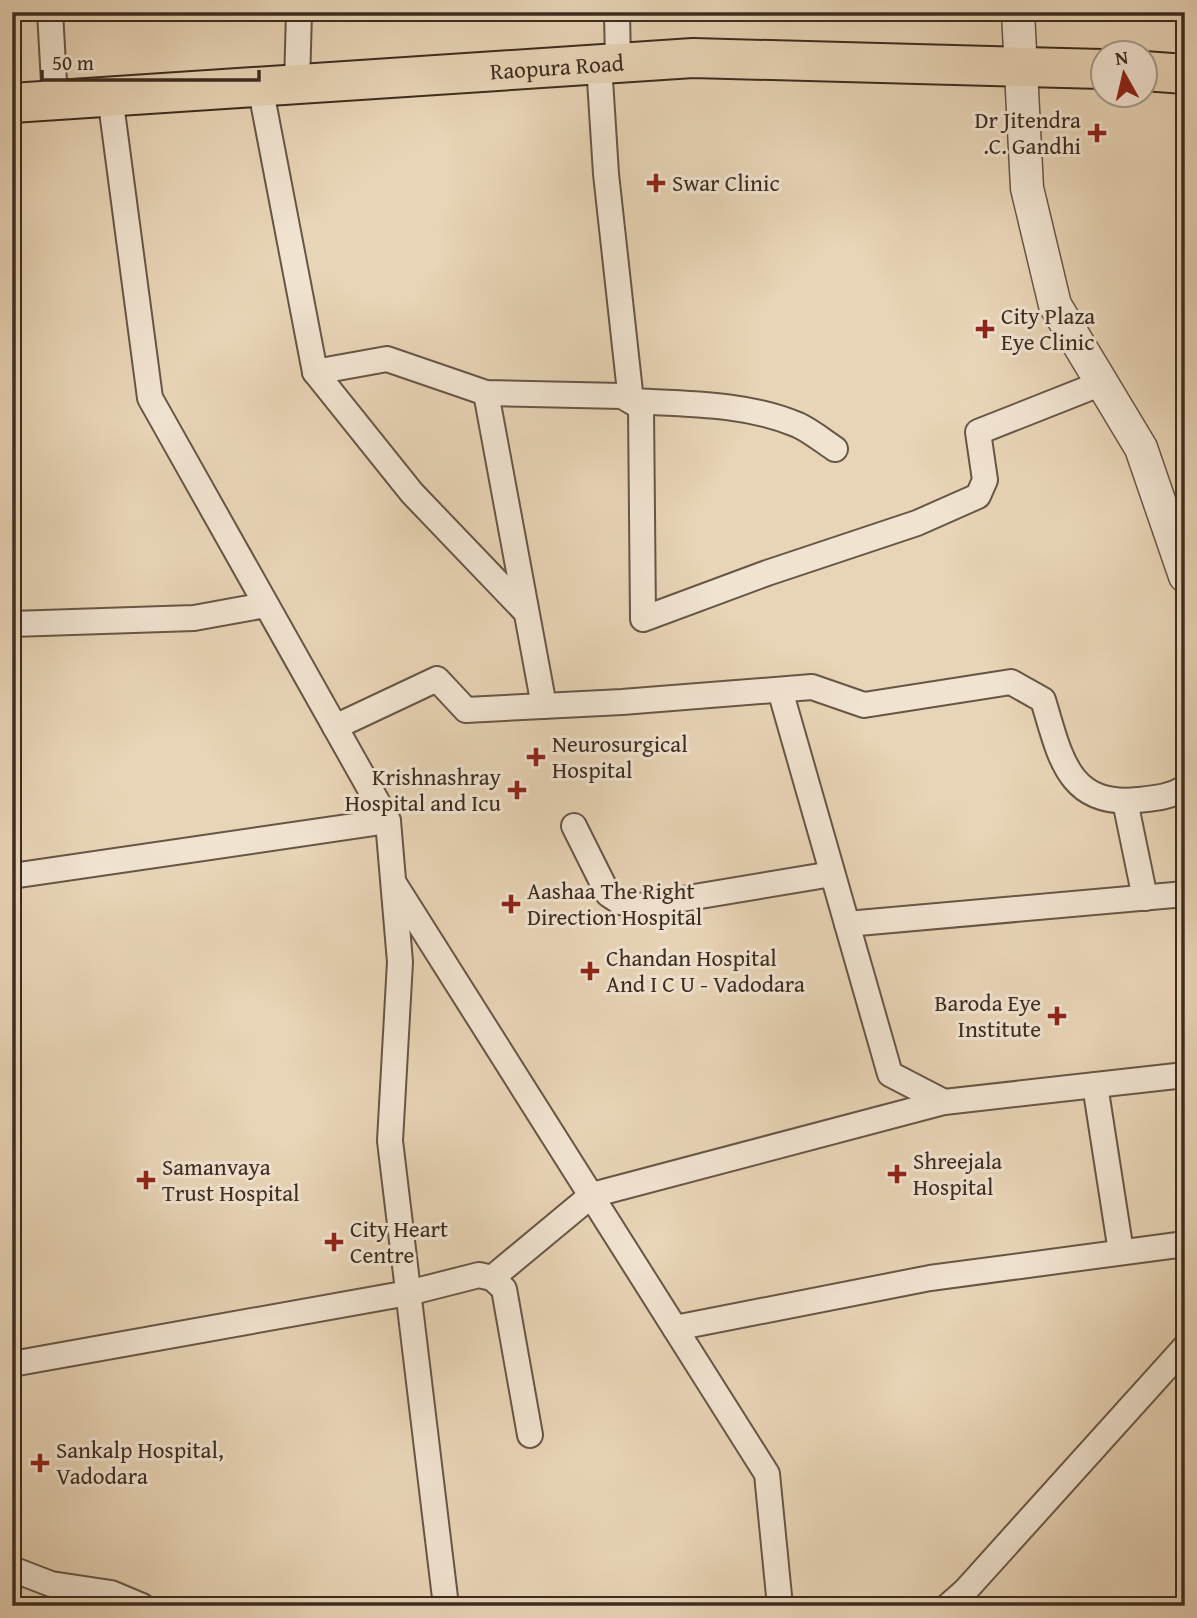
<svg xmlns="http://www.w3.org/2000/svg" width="1197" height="1618" viewBox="0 0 1197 1618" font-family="'Gentium Book Plus',serif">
	<rect width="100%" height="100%" fill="#e8d4b6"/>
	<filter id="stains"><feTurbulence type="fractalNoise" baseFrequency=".00286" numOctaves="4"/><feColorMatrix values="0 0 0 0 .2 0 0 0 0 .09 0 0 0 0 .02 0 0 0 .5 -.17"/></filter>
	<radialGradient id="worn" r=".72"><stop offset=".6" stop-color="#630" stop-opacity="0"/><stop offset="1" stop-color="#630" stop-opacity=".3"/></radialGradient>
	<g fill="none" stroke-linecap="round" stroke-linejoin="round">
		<defs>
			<g id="minor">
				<polyline points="50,12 55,100"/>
				<polyline points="617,12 618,63"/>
				<path d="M599,64L606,174L631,401C687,404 746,403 798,425C811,431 823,441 835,449"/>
				<polyline points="297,84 299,12"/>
				<polyline points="260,86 315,372 387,359 486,393 622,396 641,407 643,619 767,573 917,523 978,496 985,480 978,432 1102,383"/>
				<polyline points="110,96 150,398 388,821 400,962 390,1141 446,1606"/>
				<polyline points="315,372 412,493 526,612"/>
				<polyline points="486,393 544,706"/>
				<polyline points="12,624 194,618 266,605"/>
				<polyline points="780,690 890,1074 944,1102 1185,1075"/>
				<path d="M335,727L437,679L466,710L622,702L812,687L864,705L1011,682L1043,700C1060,755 1067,807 1138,800C1156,798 1170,797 1185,788"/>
				<polyline points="1125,801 1145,898"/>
				<polyline points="574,826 608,894 620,902 640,906 832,874"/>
				<polyline points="12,876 388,821"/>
				<polyline points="395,885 767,1474 780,1606"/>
				<polyline points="847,924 1185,894"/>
				<polyline points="1095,1085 1121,1252"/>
				<polyline points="492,1278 592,1195 944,1102"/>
				<polyline points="675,1328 930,1278 1185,1244"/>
				<polyline points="12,1364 408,1293 479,1275 492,1278 504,1289 530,1435"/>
				<polyline points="12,1569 51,1584 111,1593 142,1606"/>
				<polyline points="948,1606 965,1591 1185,1347"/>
			</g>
			<polyline id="tertiary" points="1018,12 1027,188 1055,305 1141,448 1185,576"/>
			<g id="primary">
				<polyline points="1144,71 1185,74"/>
				<path id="s1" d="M12,103L693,58L1102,69"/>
			</g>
		</defs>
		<!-- minor casing -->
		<use href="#minor" stroke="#675646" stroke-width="28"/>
		<!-- tertiary casing -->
		<use href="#tertiary" stroke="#675646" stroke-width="35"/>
		<!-- primary casing -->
		<use href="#primary" stroke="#3c2c20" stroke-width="42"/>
		<!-- minor -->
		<use href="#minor" stroke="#f0e3d0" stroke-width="24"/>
		<!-- tertiary -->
		<use href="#tertiary" stroke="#f0e3d0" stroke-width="32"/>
		<!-- primary -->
		<use href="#primary" stroke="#e8d4b6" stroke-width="38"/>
	</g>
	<!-- markers -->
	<g fill="#8f2418" stroke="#f0e3d0" stroke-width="2.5">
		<path d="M1093.5 122.5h7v7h7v7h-7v7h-7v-7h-7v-7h7z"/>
		<path d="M652.5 172.5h7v7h7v7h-7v7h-7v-7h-7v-7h7z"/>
		<path d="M981.5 318.5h7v7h7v7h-7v7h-7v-7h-7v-7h7z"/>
		<path d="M532.5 746.5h7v7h7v7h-7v7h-7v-7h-7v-7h7z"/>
		<path d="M513.5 779.5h7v7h7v7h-7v7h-7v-7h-7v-7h7z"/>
		<path d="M507.5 893.5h7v7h7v7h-7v7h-7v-7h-7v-7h7z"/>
		<path d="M586.5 960.5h7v7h7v7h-7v7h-7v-7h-7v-7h7z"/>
		<path d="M1053.5 1005.5h7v7h7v7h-7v7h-7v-7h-7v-7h7z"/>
		<path d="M893.5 1163.5h7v7h7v7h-7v7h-7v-7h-7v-7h7z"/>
		<path d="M142.5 1169.5h7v7h7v7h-7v7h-7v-7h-7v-7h7z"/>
		<path d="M330.5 1231.5h7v7h7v7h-7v7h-7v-7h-7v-7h7z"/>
		<path d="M36.5 1452.5h7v7h7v7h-7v7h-7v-7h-7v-7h7z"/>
	</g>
	<g text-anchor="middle" stroke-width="6" stroke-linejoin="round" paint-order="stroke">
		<!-- street labels -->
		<g font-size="23" fill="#3c2c20" stroke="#f0e3d0">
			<text dy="8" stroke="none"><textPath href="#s1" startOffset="546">Raopura Road</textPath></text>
		</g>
		<!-- poi labels -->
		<g font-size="23" fill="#3c2c20" stroke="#f0e3d0" text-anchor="start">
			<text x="1081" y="128" text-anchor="end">Dr Jitendra<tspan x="1081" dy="26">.C. Gandhi</tspan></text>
			<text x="672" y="191">Swar Clinic</text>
			<text x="1001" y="324">City Plaza<tspan x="1001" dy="26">Eye Clinic</tspan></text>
			<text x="552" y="752">Neurosurgical<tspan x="552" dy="26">Hospital</tspan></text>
			<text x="501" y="785" text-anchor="end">Krishnashray<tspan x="501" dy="26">Hospital and Icu</tspan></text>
			<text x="527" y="899">Aashaa The Right<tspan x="527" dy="26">Direction Hospital</tspan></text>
			<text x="606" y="966">Chandan Hospital<tspan x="606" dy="26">And I C U - Vadodara</tspan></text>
			<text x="1041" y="1011" text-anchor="end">Baroda Eye<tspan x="1041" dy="26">Institute</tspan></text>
			<text x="913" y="1169">Shreejala<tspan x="913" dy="26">Hospital</tspan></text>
			<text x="162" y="1175">Samanvaya<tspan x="162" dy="26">Trust Hospital</tspan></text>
			<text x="350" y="1237">City Heart<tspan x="350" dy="26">Centre</tspan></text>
			<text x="56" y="1458">Sankalp Hospital,<tspan x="56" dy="26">Vadodara</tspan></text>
		</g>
	</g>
	<!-- margin -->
	<rect width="1197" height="1618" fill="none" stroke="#e8d4b6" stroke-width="42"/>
	<rect x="14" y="14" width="1169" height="1590" fill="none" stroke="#3c2c20" stroke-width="3.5"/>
	<rect x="21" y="21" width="1155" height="1576" fill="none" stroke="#3c2c20" stroke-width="2"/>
	<!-- north arrow -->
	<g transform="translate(1124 74) rotate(352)"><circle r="33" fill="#f0e3d0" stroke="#a89a8a" stroke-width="2"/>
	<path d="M0-5L12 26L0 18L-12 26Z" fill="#8f2418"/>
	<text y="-10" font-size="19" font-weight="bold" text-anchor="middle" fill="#3c2c20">N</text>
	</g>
	<!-- scale -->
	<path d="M42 70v10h217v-10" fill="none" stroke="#3c2c20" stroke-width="3.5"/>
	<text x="52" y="70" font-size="21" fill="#3c2c20" stroke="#f0e3d0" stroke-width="5" paint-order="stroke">50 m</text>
	<rect width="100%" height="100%" filter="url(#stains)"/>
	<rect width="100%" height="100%" fill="url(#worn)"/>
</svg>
